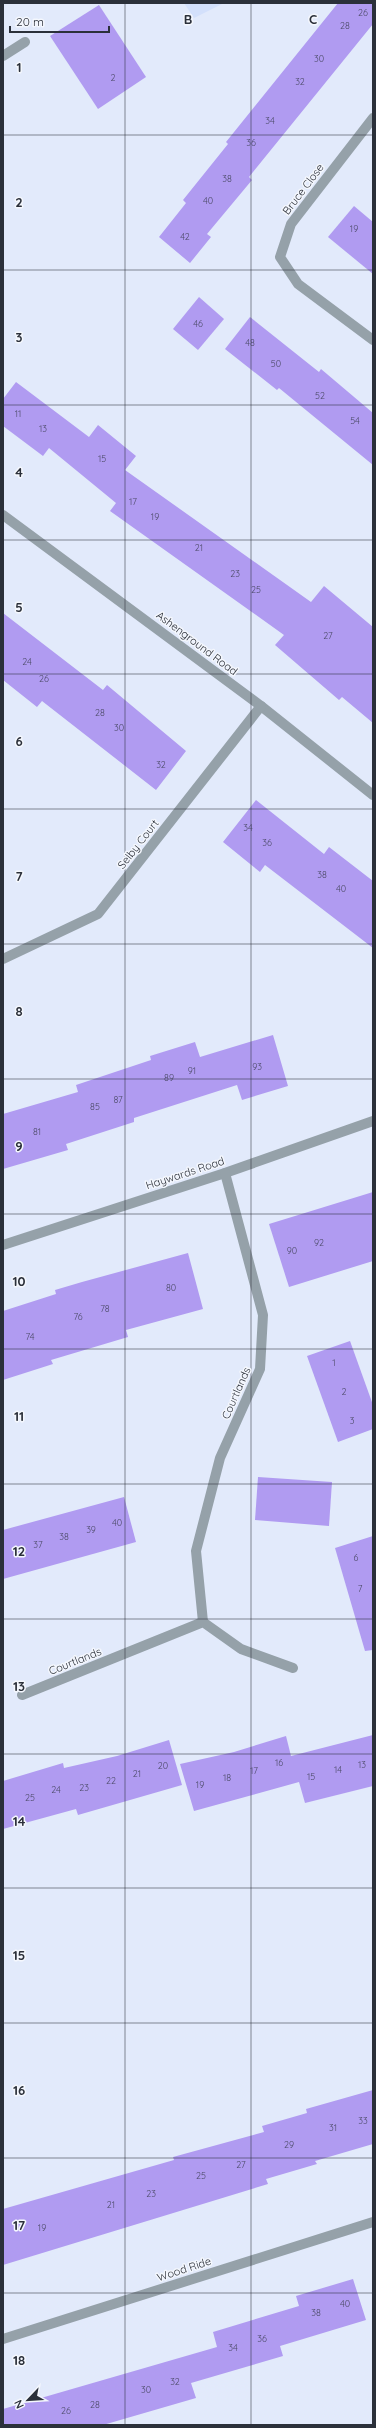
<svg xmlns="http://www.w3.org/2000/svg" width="376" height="2428" viewBox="0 0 376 2428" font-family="Quicksand,sans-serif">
	<rect width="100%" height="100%" fill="#e2eafb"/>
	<!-- built -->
	<polygon fill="#d3e0fb" points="184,3 224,3 194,18"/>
	<!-- building -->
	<g fill="#b09bf1">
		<polygon points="338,3 373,3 373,24 249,177 252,180 207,234 211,237 190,263 159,237 186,203 183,200 228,144 226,142"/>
		<polygon points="99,5 146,77 98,109 50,36"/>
		<polygon points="354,206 373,222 373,274 328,237"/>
		<polygon points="199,297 224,319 198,350 173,329"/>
		<polygon points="250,317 319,372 321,369 373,413 373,465 279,388 277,390 225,349"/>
		<polygon points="16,382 89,437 98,425 136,456 125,470 311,602 324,586 373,627 373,723 342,697 339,700 275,645 284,635 110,511 116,503 49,448 43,456 3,426 3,399"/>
		<polygon points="3,613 103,690 107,685 186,751 156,790 42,701 37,707 3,680"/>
		<polygon points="256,800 324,854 329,847 373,881 373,948 265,865 260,872 223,842"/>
		<polygon points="273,1035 288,1086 242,1100 237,1085 134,1118 134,1122 66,1144 68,1150 3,1169 3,1114 78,1092 76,1085 151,1060 150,1056 195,1042 200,1057"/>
		<polygon points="373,1192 373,1261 289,1287 269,1224"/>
		<polygon points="188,1253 203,1309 126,1330 128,1337 51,1360 53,1364 3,1380 3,1311 56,1294 55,1290 82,1282"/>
		<polygon points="350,1341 373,1405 373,1429 338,1442 307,1356"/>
		<polygon points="258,1477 332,1482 329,1526 255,1520"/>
		<polygon points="124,1497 136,1542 3,1579 3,1530"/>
		<polygon points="373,1536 373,1650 365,1651 335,1548"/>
		<polygon points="373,1735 373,1786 305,1803 299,1782 194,1811 180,1764 234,1752 286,1736 291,1756"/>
		<polygon points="169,1740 182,1785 78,1815 76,1809 3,1829 3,1781 63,1763 64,1768 117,1756"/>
		<polygon points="373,2090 373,2144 315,2161 317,2164 266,2179 268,2184 3,2265 3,2209 174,2160 173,2157 264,2132 262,2126 307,2113 306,2109"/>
		<polygon points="353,2279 366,2320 280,2346 283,2356 191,2383 196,2398 103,2425 3,2425 3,2409 217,2347 213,2332 299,2306 296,2296"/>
	</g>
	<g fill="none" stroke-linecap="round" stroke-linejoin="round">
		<!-- street -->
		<g stroke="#95a1a9" stroke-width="10">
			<polyline points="3,56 25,42"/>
			<polyline points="373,118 291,224 280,257 298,284 373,340"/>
			<polyline points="3,515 261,706 373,795"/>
			<polyline points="3,959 98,914 261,706"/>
			<polyline points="3,1245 225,1173 373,1121"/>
			<polyline points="203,1622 196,1551 220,1458 260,1369 263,1315 225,1173"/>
			<polyline points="22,1695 203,1622 241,1649 293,1668"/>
			<polyline points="3,2339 373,2222"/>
		</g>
	</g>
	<!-- grid -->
	<path fill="none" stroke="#2b303a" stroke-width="1" stroke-opacity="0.55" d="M125,3V2425M251,3V2425M3,135H373M3,270H373M3,405H373M3,540H373M3,674H373M3,809H373M3,944H373M3,1079H373M3,1214H373M3,1349H373M3,1484H373M3,1619H373M3,1754H373M3,1888H373M3,2023H373M3,2158H373M3,2293H373"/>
	<g text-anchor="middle" stroke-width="3" stroke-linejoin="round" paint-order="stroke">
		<!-- number labels -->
		<g font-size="9" fill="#4c4b68">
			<text x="363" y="16">26</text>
			<text x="345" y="29">28</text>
			<text x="319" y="62">30</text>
			<text x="113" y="81">2</text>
			<text x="300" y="85">32</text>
			<text x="270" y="124">34</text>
			<text x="251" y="146">36</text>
			<text x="227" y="182">38</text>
			<text x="208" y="204">40</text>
			<text x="354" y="232">19</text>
			<text x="185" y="240">42</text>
			<text x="198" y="327">46</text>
			<text x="250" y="346">48</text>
			<text x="276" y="367">50</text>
			<text x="320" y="399">52</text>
			<text x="18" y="417">11</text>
			<text x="355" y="424">54</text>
			<text x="43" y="432">13</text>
			<text x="102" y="462">15</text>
			<text x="133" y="505">17</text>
			<text x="155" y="520">19</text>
			<text x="199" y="551">21</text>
			<text x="235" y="577">23</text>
			<text x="256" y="593">25</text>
			<text x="328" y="639">27</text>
			<text x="27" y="665">24</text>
			<text x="44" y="682">26</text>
			<text x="100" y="716">28</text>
			<text x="119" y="731">30</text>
			<text x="161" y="768">32</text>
			<text x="248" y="831">34</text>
			<text x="267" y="846">36</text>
			<text x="322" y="878">38</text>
			<text x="341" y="892">40</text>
			<text x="257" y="1070">93</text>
			<text x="192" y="1074">91</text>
			<text x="169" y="1081">89</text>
			<text x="118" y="1103">87</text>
			<text x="95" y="1110">85</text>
			<text x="37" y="1135">81</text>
			<text x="319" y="1246">92</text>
			<text x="292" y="1254">90</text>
			<text x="171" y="1291">80</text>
			<text x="105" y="1312">78</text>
			<text x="78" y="1320">76</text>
			<text x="30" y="1340">74</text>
			<text x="334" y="1366">1</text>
			<text x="344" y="1395">2</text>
			<text x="352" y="1424">3</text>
			<text x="117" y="1526">40</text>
			<text x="91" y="1533">39</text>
			<text x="64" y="1540">38</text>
			<text x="38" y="1548">37</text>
			<text x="356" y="1561">6</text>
			<text x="360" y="1592">7</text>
			<text x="279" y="1766">16</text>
			<text x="362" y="1768">13</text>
			<text x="163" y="1769">20</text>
			<text x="338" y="1773">14</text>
			<text x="254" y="1774">17</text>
			<text x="137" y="1777">21</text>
			<text x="311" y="1780">15</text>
			<text x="227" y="1781">18</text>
			<text x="111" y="1784">22</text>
			<text x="200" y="1788">19</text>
			<text x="84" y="1791">23</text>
			<text x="56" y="1793">24</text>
			<text x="30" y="1801">25</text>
			<text x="363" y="2124">33</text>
			<text x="333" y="2131">31</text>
			<text x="289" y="2148">29</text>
			<text x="241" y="2168">27</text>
			<text x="201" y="2179">25</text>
			<text x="151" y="2197">23</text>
			<text x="111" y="2208">21</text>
			<text x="42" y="2231">19</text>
			<text x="345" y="2307">40</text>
			<text x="316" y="2316">38</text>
			<text x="262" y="2342">36</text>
			<text x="233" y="2351">34</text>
			<text x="175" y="2385">32</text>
			<text x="146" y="2393">30</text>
			<text x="95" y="2408">28</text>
			<text x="66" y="2414">26</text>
		</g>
		<!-- street labels -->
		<g font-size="11" fill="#2b303a" stroke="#f4f7fd">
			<text transform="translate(303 189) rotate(-53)" y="4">Bruce Close</text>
			<text transform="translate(197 643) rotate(37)" y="4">Ashenground Road</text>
			<text transform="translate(138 844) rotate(-52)" y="4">Selby Court</text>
			<text transform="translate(185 1173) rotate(-18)" y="4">Haywards Road</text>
			<text transform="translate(236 1393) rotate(-66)" y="4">Courtlands</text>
			<text transform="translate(75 1661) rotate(-22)" y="4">Courtlands</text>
			<text transform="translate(184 2269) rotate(-18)" y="4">Wood Ride</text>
		</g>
	</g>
	<g font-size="13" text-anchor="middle" font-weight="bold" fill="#2b303a" stroke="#f4f7fd" stroke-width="3" stroke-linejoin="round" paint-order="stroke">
		<text x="188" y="24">B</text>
		<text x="313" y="24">C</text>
		<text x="19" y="72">1</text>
		<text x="19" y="207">2</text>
		<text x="19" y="342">3</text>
		<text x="19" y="477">4</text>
		<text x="19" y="612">5</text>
		<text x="19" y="746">6</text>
		<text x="19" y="881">7</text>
		<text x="19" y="1016">8</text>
		<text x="19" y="1151">9</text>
		<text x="19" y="1286">10</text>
		<text x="19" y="1421">11</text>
		<text x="19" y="1556">12</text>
		<text x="19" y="1691">13</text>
		<text x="19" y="1826">14</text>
		<text x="19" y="1960">15</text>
		<text x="19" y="2095">16</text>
		<text x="19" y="2230">17</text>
		<text x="19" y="2365">18</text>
	</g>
	<!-- border -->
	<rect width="376" height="2428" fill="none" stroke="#2b303a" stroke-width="8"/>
	<!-- north arrow -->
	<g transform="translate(28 2400) rotate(245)" stroke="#f4f7fd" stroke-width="3" paint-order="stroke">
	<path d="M0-3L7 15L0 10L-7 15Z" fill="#2b303a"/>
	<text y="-6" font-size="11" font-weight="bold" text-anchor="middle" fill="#2b303a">N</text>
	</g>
	<!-- scale -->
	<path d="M10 26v6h99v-6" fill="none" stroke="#2b303a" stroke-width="2"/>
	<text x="16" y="26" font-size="12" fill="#2b303a" stroke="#f4f7fd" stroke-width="3" paint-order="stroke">20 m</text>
</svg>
